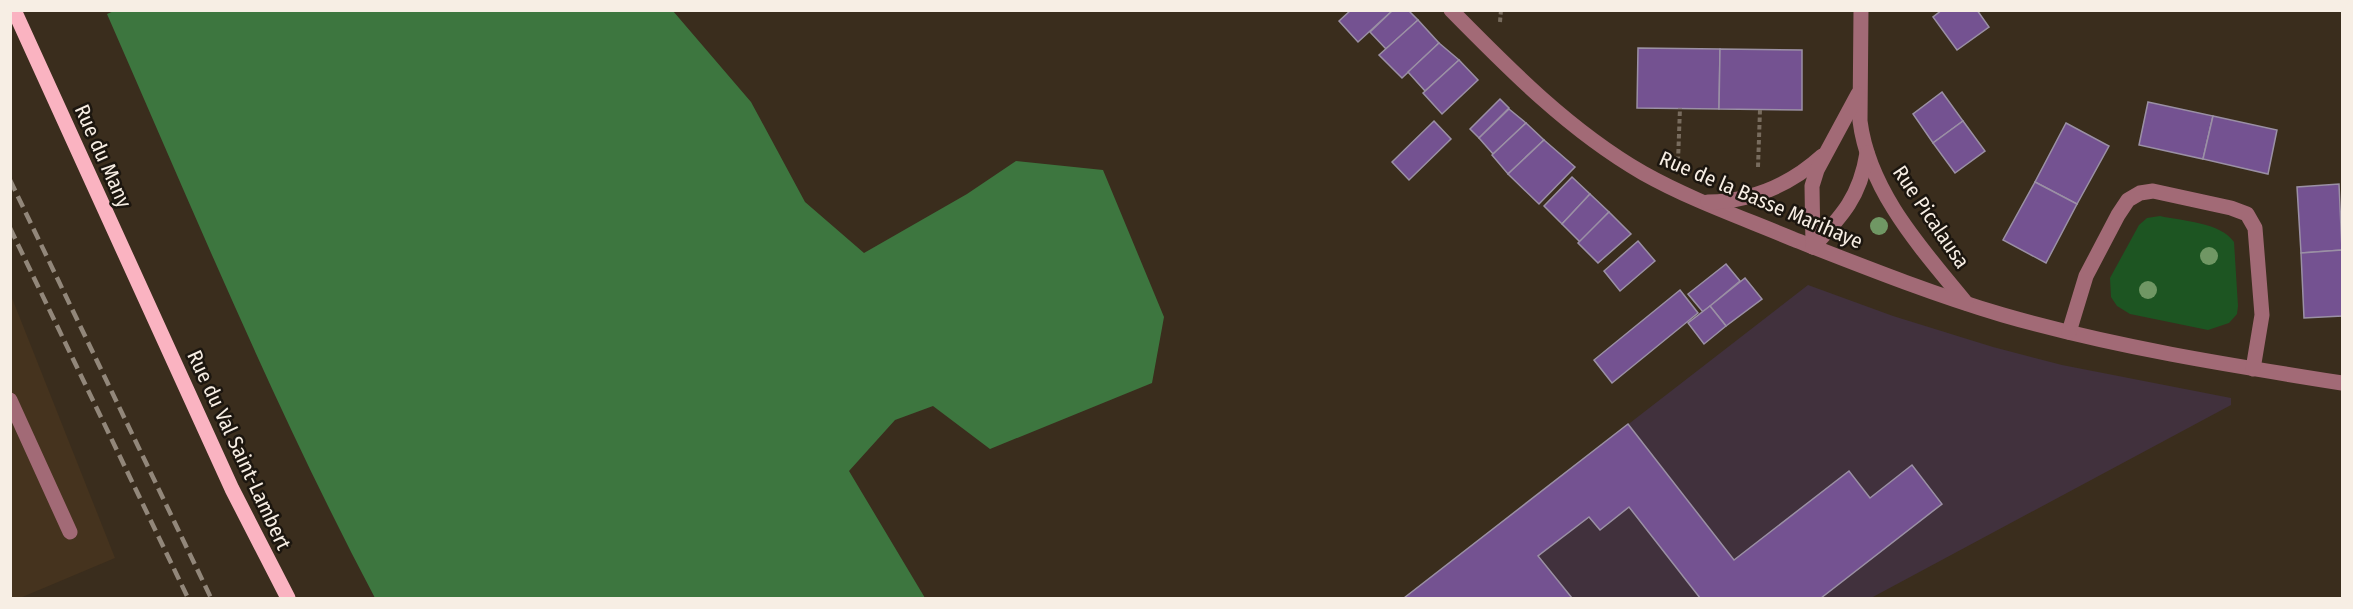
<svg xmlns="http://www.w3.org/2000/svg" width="2353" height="609" viewBox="0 0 2353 609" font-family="'Fira Sans Condensed',sans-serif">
	<rect width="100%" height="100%" fill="#3a2d1d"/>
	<!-- built -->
	<polygon fill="#45331e" points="10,293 115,558 20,598 10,598"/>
	<!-- education -->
	<polygon fill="#41313d" points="1808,285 1893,316 1993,347 2062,365 2231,398 2231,405 1871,598 1404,598"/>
	<!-- green -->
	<path fill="#1d5522" d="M2160,216C2182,221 2220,222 2234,242L2238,306L2237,314L2229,323L2208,330L2130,314L2117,306L2111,297L2110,278L2139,225L2147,218Z"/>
	<!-- forest -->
	<path fill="#3d763f" d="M116,10L673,11L751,102L805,202L864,253L967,194L1016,161L1103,170L1164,317L1152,383L990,449L933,406L895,420L849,471L925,598H375C275,409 193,210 107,14Z"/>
	<!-- building -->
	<g fill="#745291" stroke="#9b90a5" stroke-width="1.5">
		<polygon points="1351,10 1393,10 1358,42 1339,21"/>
		<polygon points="1393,10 1408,10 1418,20 1386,49 1370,32"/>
		<polygon points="1942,10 1977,10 1989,27 1957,50 1933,17"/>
		<polygon points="1418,20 1439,43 1402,78 1379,55"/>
		<polygon points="1439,43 1459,60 1425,91 1408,72"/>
		<polygon points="1638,48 1720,49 1719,109 1637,108"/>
		<polygon points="1720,49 1802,50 1802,110 1719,109"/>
		<polygon points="1459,60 1478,80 1442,114 1423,93"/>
		<polygon points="1942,92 1963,121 1933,143 1913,114"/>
		<polygon points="1500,99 1509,108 1479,138 1470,129"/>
		<polygon points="2148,102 2213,116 2203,159 2139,145"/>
		<polygon points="1509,109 1526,123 1493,154 1479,138"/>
		<polygon points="2213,116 2277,130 2268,174 2203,159"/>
		<polygon points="1434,121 1451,139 1409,180 1392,162"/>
		<polygon points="1963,121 1985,151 1955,173 1933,143"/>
		<polygon points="1526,123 1544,140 1508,174 1492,155"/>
		<polygon points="2066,123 2109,146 2077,204 2035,182"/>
		<polygon points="1544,140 1575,167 1539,204 1508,174"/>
		<polygon points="1572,177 1590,194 1562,224 1544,206"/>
		<polygon points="2035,182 2077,204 2046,263 2003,240"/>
		<polygon points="2339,184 2342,250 2301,253 2297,187"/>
		<polygon points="1590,194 1609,212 1580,242 1562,224"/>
		<polygon points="1609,212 1631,234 1598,263 1578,243"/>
		<polygon points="1638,241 1655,261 1620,291 1604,271"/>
		<polygon points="2342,250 2342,316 2304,318 2301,253"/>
		<polygon points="1726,264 1740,281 1703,312 1688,294"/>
		<polygon points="1745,278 1762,299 1726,326 1710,306"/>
		<polygon points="1680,290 1698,313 1612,383 1594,360"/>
		<polygon points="1710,306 1726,326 1704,344 1688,323"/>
		<polygon points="1628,424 1734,560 1849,471 1870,498 1912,465 1942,504 1821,598 1700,598 1629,507 1600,530 1589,517 1538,556 1572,598 1404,598"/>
	</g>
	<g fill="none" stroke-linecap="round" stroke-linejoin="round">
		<!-- path -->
		<g stroke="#786c5e" stroke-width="4" stroke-dasharray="4.5 3" stroke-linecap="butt">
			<polyline points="1500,22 1501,10"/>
			<polyline points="1678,161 1680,108"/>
			<polyline points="1758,167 1760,110"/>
		</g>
		<!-- minor -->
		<g stroke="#a26a76" stroke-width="15">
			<path d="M1451,10C1510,70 1570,131 1643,173C1691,200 1743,218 1793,239C1862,266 1932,294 2003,315C2114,347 2228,365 2342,383"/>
			<path d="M1861,10L1860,121C1869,192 1922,249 1966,303"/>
			<path d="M1708,202C1751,201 1790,185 1822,156"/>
			<polyline points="1813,247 1812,186 1817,170 1858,94"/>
			<path d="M1813,247C1842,216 1860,197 1867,153"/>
			<polyline points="2069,332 2086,276 2118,215 2128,200 2140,193 2153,191 2231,208 2247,214 2255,228 2262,315 2253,369"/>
			<polyline points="10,400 70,532"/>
		</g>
		<!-- major -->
		<polyline stroke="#fab3c1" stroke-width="15" points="14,10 232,489 288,598"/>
		<!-- rail -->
		<g stroke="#92877a" stroke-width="4.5" stroke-dasharray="12 6" stroke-linecap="butt">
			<polyline points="10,180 211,598"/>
			<polyline points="10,228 188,598"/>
		</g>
	</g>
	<!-- trees -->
	<g fill="#709764">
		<circle cx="1879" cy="226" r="9"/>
		<circle cx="2209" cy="256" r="9"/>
		<circle cx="2148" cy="290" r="9"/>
	</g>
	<g text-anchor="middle" stroke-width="5" stroke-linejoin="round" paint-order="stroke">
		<!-- street labels -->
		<g font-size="21" fill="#f7eee4" stroke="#1c160f">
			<text transform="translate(103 156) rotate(66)" y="7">Rue du Many</text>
			<text transform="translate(1761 200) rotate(23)" y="7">Rue de la Basse Marihaye</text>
			<text transform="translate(1931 217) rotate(56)" y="7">Rue Picalausa</text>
			<text transform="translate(239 450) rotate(65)" y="7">Rue du Val Saint-Lambert</text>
		</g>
	</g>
	<!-- border -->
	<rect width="2353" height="609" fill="none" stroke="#f7eee4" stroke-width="24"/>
</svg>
